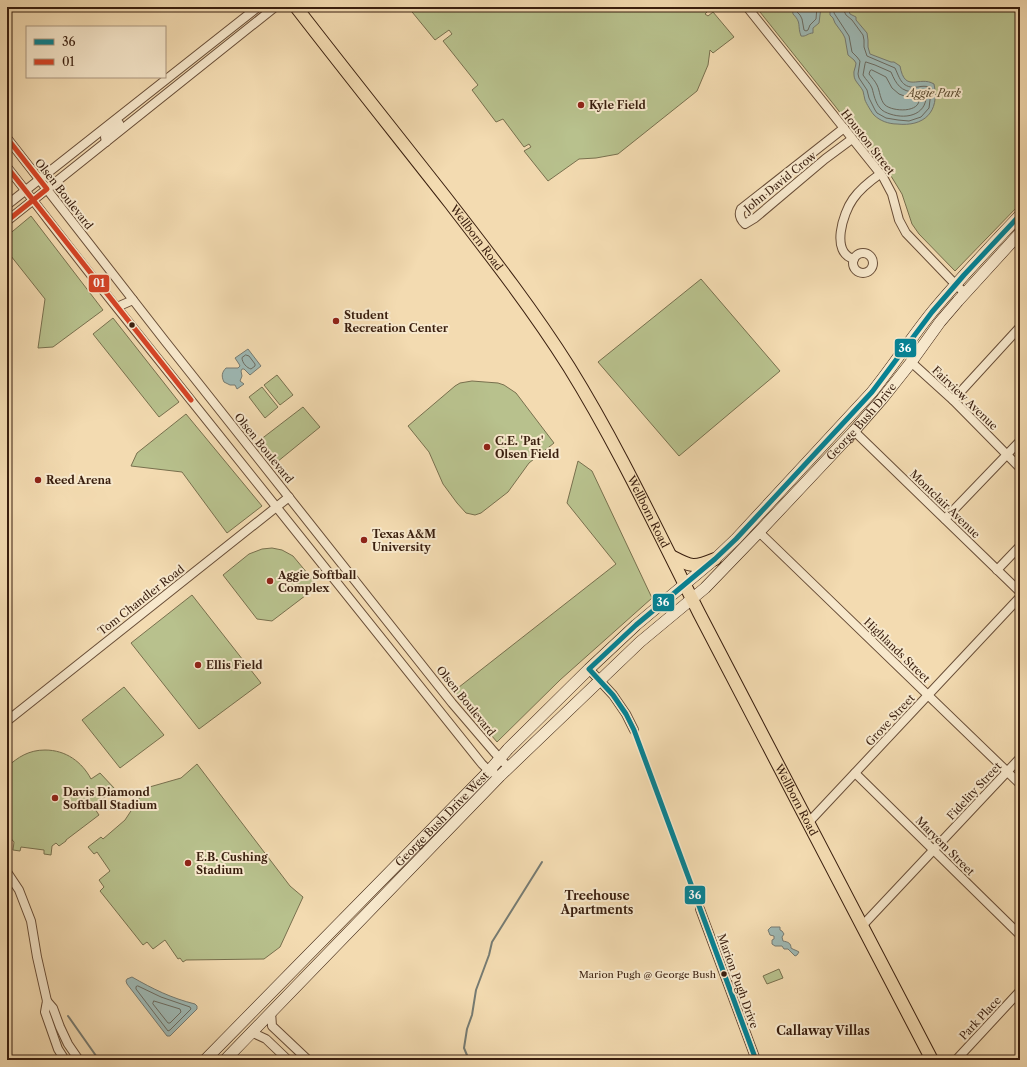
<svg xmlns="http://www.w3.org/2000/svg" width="1027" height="1067" viewBox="0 0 1027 1067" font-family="'Libre Caslon Text',serif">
	<rect width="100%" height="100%" fill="#f3dbb1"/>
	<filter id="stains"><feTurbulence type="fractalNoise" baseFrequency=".005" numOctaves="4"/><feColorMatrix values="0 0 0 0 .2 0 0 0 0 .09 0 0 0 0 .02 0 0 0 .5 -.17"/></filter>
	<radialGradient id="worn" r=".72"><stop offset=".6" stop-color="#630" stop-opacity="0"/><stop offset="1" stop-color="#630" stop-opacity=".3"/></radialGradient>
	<!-- green -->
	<g fill="#b8c18d" stroke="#78704e">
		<polygon points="408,7 706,7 709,10 705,14 708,16 713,12 734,37 713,53 710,50 708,65 697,91 618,154 596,158 579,159 548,181 524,151 531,147 529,144 524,147 503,119 496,122 472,90 478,85 443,41 452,34 449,30 435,40"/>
		<polygon points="756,7 1020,7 1020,204 955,271 919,234 912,224 902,194 891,176 861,140 835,106"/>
		<polygon points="31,216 103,310 53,347 38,348 45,299 7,251 7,236"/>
		<polygon points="701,279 780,371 679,456 598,362"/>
		<polygon points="113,318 179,402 159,417 93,334"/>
		<polygon points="277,375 293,395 280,405 264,385"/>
		<polygon points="472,381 498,383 504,385 516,393 554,443 529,463 508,492 481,513 475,515 466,513 457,503 443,484 429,452 408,426 455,386 460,383"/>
		<polygon points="262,387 278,407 265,418 249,397"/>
		<polygon points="303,407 320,427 277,462 260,440"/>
		<polygon points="186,414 262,506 227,533 182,472 131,466 137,453"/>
		<polygon points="578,461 592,471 652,598 560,680 497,742 454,691 616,564 567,503"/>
		<polygon points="272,548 282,550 293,556 318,586 272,621 257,619 223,575 249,554 262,549"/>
		<polygon points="192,595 261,683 199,729 131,643"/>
		<polygon points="124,687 164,735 120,768 82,720"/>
		<path d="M45,750C66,750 82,762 91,779L100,773L115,789L93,806L99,815L66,840V841L59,846L56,843L52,846L51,855L44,854V850L21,847L20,851L13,850L14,842L7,834V767C18,757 29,750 45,750Z"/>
		<polygon points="197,764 290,886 303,897 280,947 264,959 186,960 183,962 180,958 178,959 165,940 153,949 147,942 143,945 100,891 104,887 99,880 110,871 97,852 94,854 88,847 101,837 103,839 125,820 146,788 181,778"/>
		<polygon points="779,969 783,978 767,984 763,976"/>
	</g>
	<!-- water -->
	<g fill="#9eb9b5" stroke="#767b72">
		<path d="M792,7H821L819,23L813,28V33C808,33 806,37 801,36C797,25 802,23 793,14Z"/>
		<path d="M830,7L848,8L850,14L856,17V20L867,33L868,40V47L870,54L891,62H894L900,66C905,94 919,75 934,84C940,112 924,127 897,124C889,124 880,121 874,115C872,113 866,103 865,100C864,97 864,94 863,91C860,85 854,81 854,75C853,71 856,67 856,63L854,60L848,55L845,38L843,34L835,23L833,18L830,15Z"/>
		<path d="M248,349L261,366L250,375L244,369H242L241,371L242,376L240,381L244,384L237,389L235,385H230L224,382C221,376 222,372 226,368H238L240,366L239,364L235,358Z"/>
		<path d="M771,927H780V930L782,931L784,934L782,937L783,941C788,942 791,943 791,948C794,950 796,950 799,952L797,955L795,956L788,949H784L782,946H775L772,944V940L774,939V936L770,935L768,930Z"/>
		<path d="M132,977C153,989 171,998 195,1004L197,1006V1009L170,1036H167L127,984L126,981L127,979Z"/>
	</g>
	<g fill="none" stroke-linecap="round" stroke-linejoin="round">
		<!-- shore -->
		<g stroke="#6c6c62" stroke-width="1">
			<polyline points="796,7 796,11 800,15 802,19 804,30 806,31 808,30 810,25 816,19 817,7"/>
			<path d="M834,7V13L849,36L852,52L857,57L860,61L858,74L859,78L867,90L869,98L875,110L877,113L886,118L898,120L909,121L921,117L929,108L931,92L930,87C926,86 922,86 918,87C902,89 900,79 895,68L867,56L864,47V40L863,35L852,20L846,15L844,11V7"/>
			<path d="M866,62L875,65L891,72C896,84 901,92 915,92C919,92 922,91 926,91C929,114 908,120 890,114C887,113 882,111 880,108C875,102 874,95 872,88C870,83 866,80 863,75L865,64Z"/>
			<path d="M872,70L886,77L892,88L899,94L907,97L919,98C921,113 893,112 885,105C880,100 880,91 877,85C875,81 872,78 869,74L870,71Z"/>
			<path d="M246,355L249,356L255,364V366L251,369C247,368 242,363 242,358Z"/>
			<polygon points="138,986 161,997 190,1007 191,1009 170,1030 168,1031 136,989 136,987"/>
			<polygon points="154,1001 180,1009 181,1012 170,1023 168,1023 153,1004"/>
		</g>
		<!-- stream -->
		<g stroke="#767b72" stroke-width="2">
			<polyline points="68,1016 99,1060"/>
			<polyline points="469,1060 464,1048 467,1029 472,1015 476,990 489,955 492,942 542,862"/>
		</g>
		<defs>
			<g id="street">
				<polyline points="747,7 883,177 892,194 899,220 906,233 955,284 965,293"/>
				<path d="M844,128L741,209C738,215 741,220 745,224L755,218L825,159L852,139"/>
				<polyline points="7,138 165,341 452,703 494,752 509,768"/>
				<polyline points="106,142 105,137 106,134 119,123"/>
				<path d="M7,167C44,214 80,262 118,309C240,461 362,612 482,764L489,771L494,773"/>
				<polyline points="7,205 258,7"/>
				<polyline points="7,221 275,7"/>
				<circle cx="863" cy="263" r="10"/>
				<path d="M854,259C830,253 843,213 853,199C860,189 870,181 880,174"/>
				<polyline points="117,307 133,300"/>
				<polyline points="911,362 953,400 1020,468"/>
				<polyline points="953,400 1020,327"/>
				<polyline points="854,431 1020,592"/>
				<polyline points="945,519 1020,441"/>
				<polyline points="759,532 1020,784"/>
				<polyline points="997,570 1020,546"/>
				<polyline points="589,669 613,695 626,714 634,730"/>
				<polyline points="7,721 289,497"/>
				<polyline points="855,773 1020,935"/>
				<polyline points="808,823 1020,597"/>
				<polyline points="7,872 19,890 31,921 37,957 47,1001 45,1012 58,1049 65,1060"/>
				<polyline points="700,909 756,1060"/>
				<polyline points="862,926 1020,758"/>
				<polyline points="47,1001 53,1008 60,1027 68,1044 79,1060"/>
				<polyline points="271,1012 272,1026 308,1060"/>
				<polyline points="251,1032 266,1039 288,1060"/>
				<polyline points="956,1060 1020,991"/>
			</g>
			<g id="secondary">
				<path id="s1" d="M205,1060L489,771L508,749L589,669L636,625L715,559L736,539L872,392C893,366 911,338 932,312C960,278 990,247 1020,215"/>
				<path id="s2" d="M225,1060L500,776L640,642L705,588L759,532L854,431L882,399L909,365L940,322L958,301L1020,233"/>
			</g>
			<g id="primary">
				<path id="s3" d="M296,7C347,73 399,138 450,203C491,256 533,310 569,367C618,446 657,530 699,613L932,1060"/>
				<path d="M671,556C692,567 693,568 715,559"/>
			</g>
		</defs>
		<!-- street casing -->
		<use href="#street" stroke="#684d37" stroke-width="10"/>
		<!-- secondary casing -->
		<use href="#secondary" stroke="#391e0e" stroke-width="12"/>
		<!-- primary casing -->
		<use href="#primary" stroke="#391e0e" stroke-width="14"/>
		<!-- street -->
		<use href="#street" stroke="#f7e8cc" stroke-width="8"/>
		<!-- secondary -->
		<use href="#secondary" stroke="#f7e8cc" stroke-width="11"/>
		<!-- primary -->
		<use href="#primary" stroke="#f3dbb1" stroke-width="12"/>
		<defs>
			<polyline id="bus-1" points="756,1060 634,730 626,714 613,695 589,669 636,625 715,559 736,539 872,392 932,312 964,275 1020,215"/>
			<g id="bus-2">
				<polyline points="7,138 47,189 7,221"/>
				<polyline points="7,167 191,400"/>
			</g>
		</defs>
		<!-- bus-1 casing -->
		<use href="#bus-1" stroke="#f7e8cc" stroke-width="8"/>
		<!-- bus-2 casing -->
		<use href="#bus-2" stroke="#f7e8cc" stroke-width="8"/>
		<!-- bus-1 -->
		<use href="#bus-1" stroke="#088192" stroke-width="5"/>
		<!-- bus-2 -->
		<use href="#bus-2" stroke="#d64427" stroke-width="5"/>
	</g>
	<!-- markers -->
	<g fill="#8f2418" stroke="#f7e8cc" stroke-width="1.5">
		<circle cx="581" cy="105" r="4"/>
		<circle cx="336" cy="321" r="4"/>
		<circle cx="487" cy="447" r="4"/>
		<circle cx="38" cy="480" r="4"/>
		<circle cx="364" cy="540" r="4"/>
		<circle cx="270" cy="581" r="4"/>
		<circle cx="198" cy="665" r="4"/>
		<circle cx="55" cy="798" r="4"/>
		<circle cx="188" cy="863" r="4"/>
	</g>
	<g fill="#391e0e" stroke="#f7e8cc" stroke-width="1.5">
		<circle cx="132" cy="325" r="3.5"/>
		<circle cx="724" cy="974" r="3.5"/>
	</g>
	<g text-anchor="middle" stroke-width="4" stroke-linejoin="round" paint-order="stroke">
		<!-- bus labels -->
		<g font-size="10" fill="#391e0e" stroke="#f7e8cc" text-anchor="end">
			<text x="716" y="978">Marion Pugh @ George Bush</text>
		</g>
		<!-- park labels -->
		<g font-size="11" font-style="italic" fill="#5f4f34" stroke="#f7e8cc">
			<text x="934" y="97">Aggie Park</text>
		</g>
		<!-- poi labels -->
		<g font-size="11" font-weight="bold" fill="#391e0e" stroke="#f7e8cc" text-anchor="start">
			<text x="589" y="109">Kyle Field</text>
			<text x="344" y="319">Student<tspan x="344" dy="13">Recreation Center</tspan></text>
			<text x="495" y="445">C.E. 'Pat'<tspan x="495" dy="13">Olsen Field</tspan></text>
			<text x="46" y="484">Reed Arena</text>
			<text x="372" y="538">Texas A&amp;M<tspan x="372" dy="13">University</tspan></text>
			<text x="278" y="579">Aggie Softball<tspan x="278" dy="13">Complex</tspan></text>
			<text x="206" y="669">Ellis Field</text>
			<text x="63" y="796">Davis Diamond<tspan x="63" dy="13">Softball Stadium</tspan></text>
			<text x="196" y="861">E.B. Cushing<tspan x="196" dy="13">Stadium</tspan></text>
		</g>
		<!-- street labels -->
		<g font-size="11" fill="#391e0e" stroke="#f7e8cc">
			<text transform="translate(868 142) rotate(52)" y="4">Houston Street</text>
			<text transform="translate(780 182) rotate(-39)" y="4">John David Crow</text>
			<text transform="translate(64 194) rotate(52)" y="4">Olsen Boulevard</text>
			<text dy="4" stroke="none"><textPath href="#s3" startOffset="293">Wellborn Road</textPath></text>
			<text transform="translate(965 398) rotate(44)" y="4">Fairview Avenue</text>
			<text dy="4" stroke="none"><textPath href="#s2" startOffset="902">George Bush Drive</textPath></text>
			<text transform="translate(264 448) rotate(51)" y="4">Olsen Boulevard</text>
			<text transform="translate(945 504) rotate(44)" y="4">Montclair Avenue</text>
			<text dy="4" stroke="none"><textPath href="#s3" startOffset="617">Wellborn Road</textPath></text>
			<text transform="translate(141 600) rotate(-38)" y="4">Tom Chandler Road</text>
			<text transform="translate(897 650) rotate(44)" y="4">Highlands Street</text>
			<text transform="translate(466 701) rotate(51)" y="4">Olsen Boulevard</text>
			<text transform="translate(890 720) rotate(-47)" y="4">Grove Street</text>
			<text transform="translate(974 791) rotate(-47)" y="4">Fidelity Street</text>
			<text dy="4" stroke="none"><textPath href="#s3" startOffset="941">Wellborn Road</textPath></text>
			<text dy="4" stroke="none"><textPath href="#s1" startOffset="338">George Bush Drive West</textPath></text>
			<text transform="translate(945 846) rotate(45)" y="4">Maryem Street</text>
			<text transform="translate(738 981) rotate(70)" y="4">Marion Pugh Drive</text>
			<text transform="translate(980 1018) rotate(-47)" y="4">Park Place</text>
		</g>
		<!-- neighbourhood labels -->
		<g font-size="12" font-weight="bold" fill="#391e0e" stroke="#f7e8cc">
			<text x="597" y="900">Treehouse<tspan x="597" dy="14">Apartments</tspan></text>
			<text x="823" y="1035">Callaway Villas</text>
		</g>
	</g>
	<g stroke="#f7e8cc" stroke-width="1.5">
		<rect x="88" y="274" width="22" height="19" rx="4" fill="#d64427"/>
		<rect x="894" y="338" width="23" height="20" rx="4" fill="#088192"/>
		<rect x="652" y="593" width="23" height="19" rx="4" fill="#088192"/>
		<rect x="684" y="885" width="22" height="20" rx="4" fill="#088192"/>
	</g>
	<g font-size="11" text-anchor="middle" font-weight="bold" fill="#fff">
		<text x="99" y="287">01</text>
		<text x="905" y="352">36</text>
		<text x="663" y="606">36</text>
		<text x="695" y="899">36</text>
	</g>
	<!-- margin -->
	<rect width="1027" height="1067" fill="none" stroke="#f3dbb1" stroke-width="24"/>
	<rect x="8" y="8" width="1011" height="1051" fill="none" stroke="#391e0e" stroke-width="2"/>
	<rect x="12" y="12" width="1003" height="1043" fill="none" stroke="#391e0e"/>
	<!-- legend -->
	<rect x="26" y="26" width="140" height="52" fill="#f7e8cc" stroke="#ab9780"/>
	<rect x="34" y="39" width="20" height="6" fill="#088192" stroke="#ab9780"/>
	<text x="62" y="46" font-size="12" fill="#391e0e">36</text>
	<rect x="34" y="59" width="20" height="6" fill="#d64427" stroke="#ab9780"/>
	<text x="62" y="66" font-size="12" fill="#391e0e">01</text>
	<rect width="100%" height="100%" filter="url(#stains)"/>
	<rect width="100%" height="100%" fill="url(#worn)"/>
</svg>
